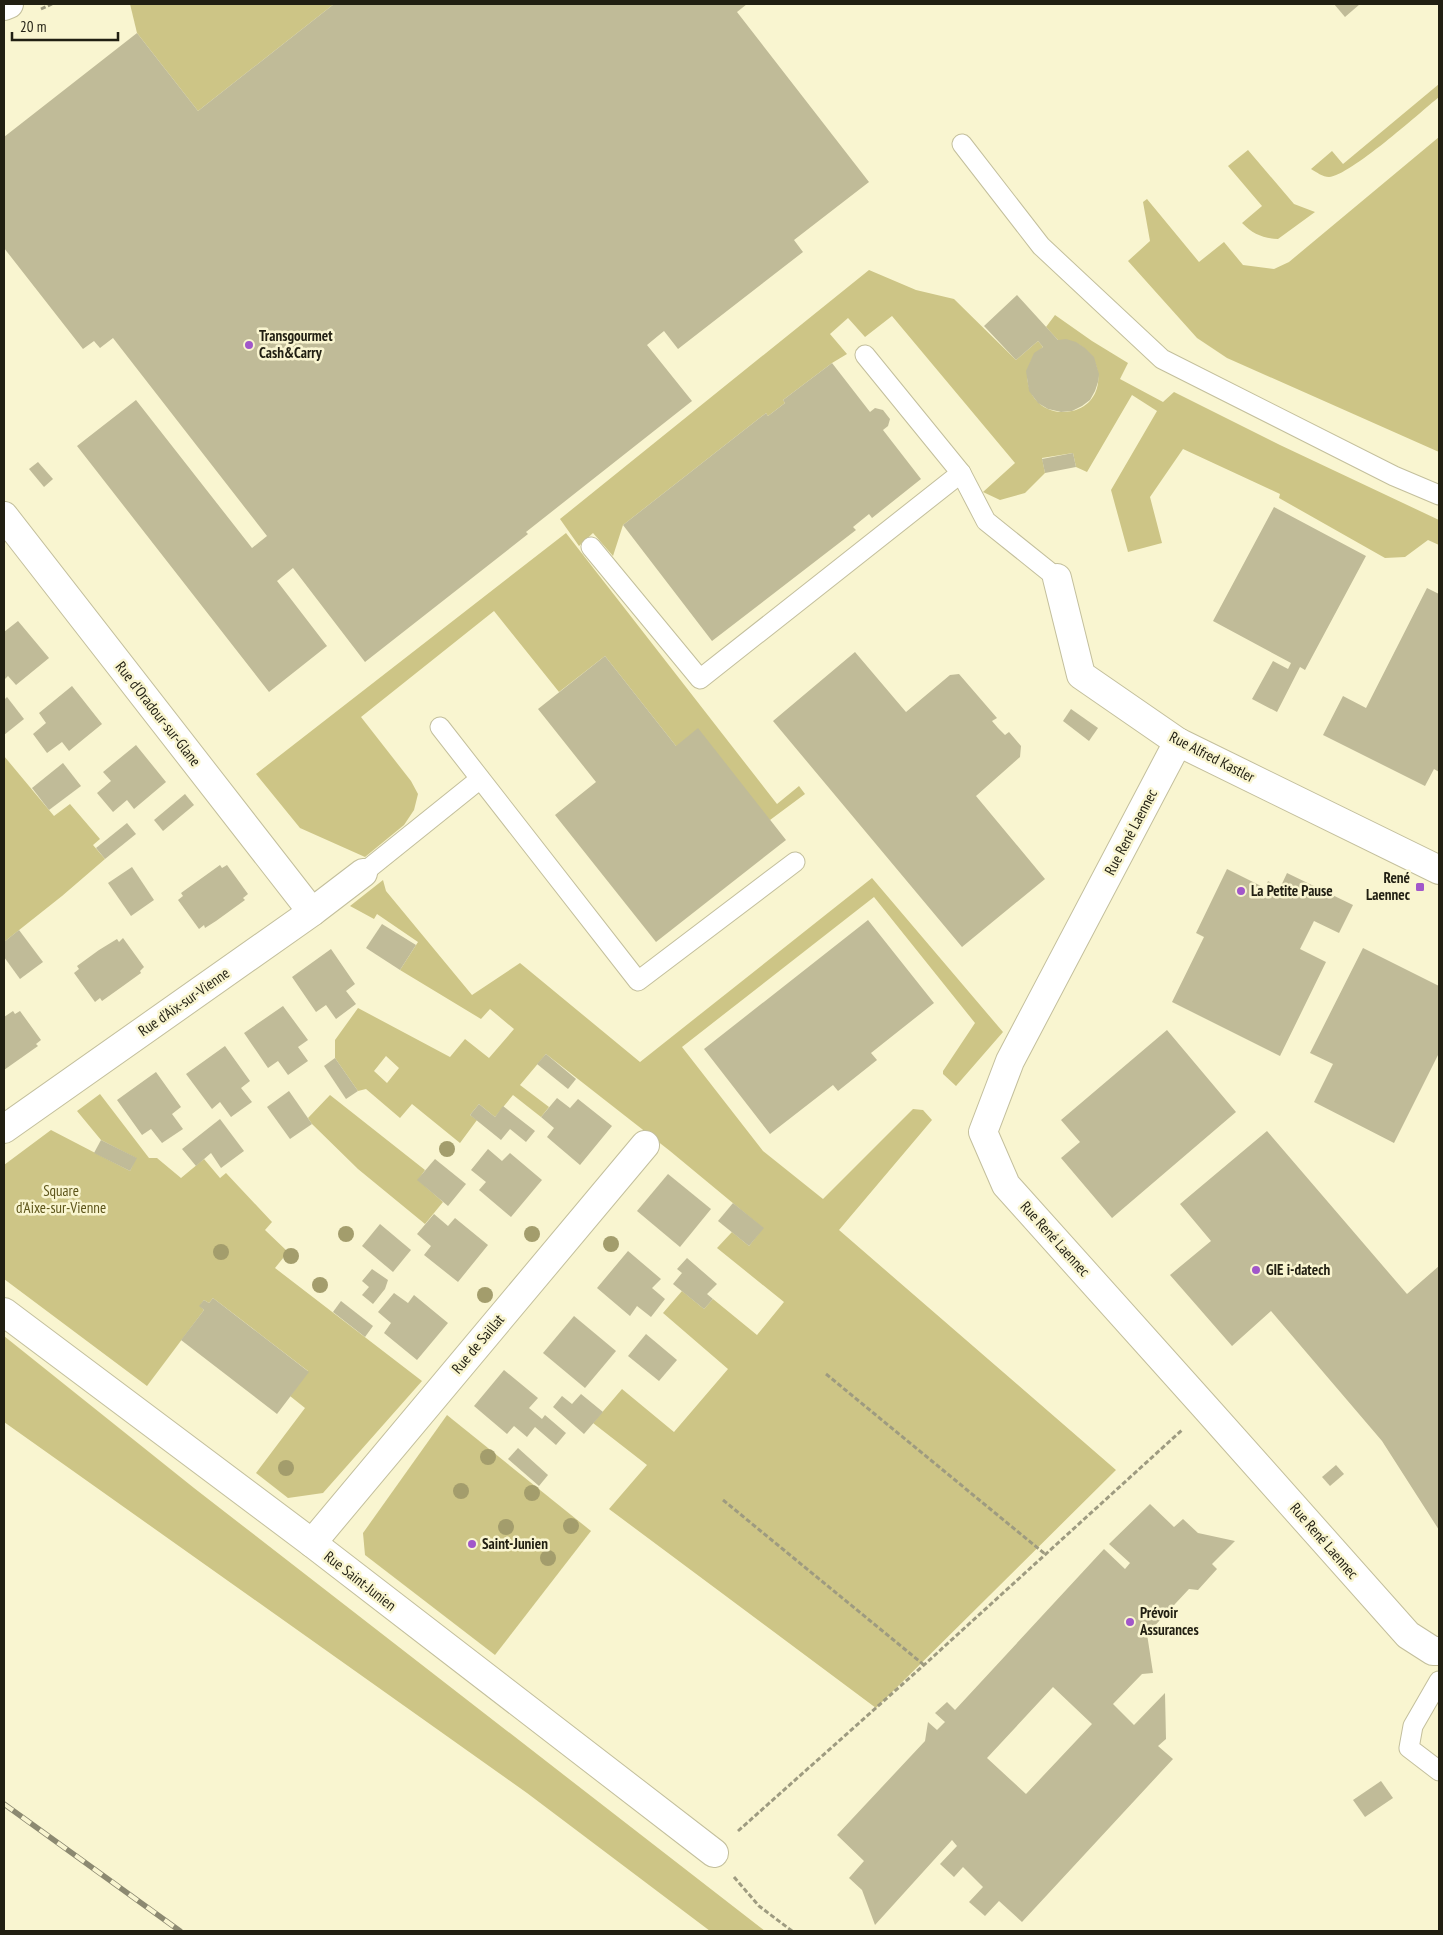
<svg xmlns="http://www.w3.org/2000/svg" width="1443" height="1935" viewBox="0 0 1443 1935" font-family="'PT Sans Narrow',sans-serif">
	<rect width="100%" height="100%" fill="#f9f5d0"/>
	<!-- green -->
	<g fill="#cdc586" fill-rule="evenodd">
		<polygon points="130,4 334,4 198,111 137,33"/>
		<path d="M1439,84V97C1418,114 1351,175 1329,177C1323,177 1316,172 1311,169L1332,151L1343,164Z"/>
		<polygon points="1439,137 1439,452 1227,358 1197,338 1128,261 1150,241 1143,202 1147,199 1199,262 1224,242 1243,265 1274,269 1289,262"/>
		<path d="M1248,150L1294,204L1315,212L1278,239C1262,238 1253,234 1242,223L1262,206L1228,166Z"/>
		<path d="M869,270L916,290L954,299L1016,360L1038,341L1043,347C1011,371 1032,420 1072,411C1114,401 1103,338 1058,340L1046,327L1055,315L1092,341L1128,363L1120,379L1163,402L1174,392L1280,445L1439,520V545L1428,540L1405,557L1385,558L1279,498L1280,494L1183,449L1150,497L1162,543L1128,552L1111,490L1157,411L1132,395L1087,472L1076,467L1073,453L1042,458L1045,473L1025,493L1000,500L983,492L1015,463L892,316L865,337L848,318L830,334L847,354L832,363L783,400L785,403L768,416L766,413L623,525L613,556L593,533L579,546L560,519Z"/>
		<polygon points="566,533 777,804 799,786 805,794 770,820 676,746 605,656 559,692 494,611 361,717 411,781 418,794 414,810 404,825 365,857 300,828 256,774"/>
		<polygon points="4,756 54,816 70,804 100,839 93,845 105,859 62,896 4,942"/>
		<path d="M872,878L1003,1032L956,1086L943,1074V1071L975,1023L874,897L682,1047L763,1151L823,1199L913,1109L923,1110L932,1120L839,1230L1116,1470L876,1708L609,1509L647,1465L593,1423L622,1389L674,1432L728,1369L663,1313L682,1291L704,1309L713,1299L757,1335L784,1302L717,1248L732,1232L749,1246L763,1228L670,1151L546,1054L520,1085L549,1107L541,1117L513,1095L495,1117L479,1104L470,1115L477,1120L460,1143L412,1104L400,1118L366,1089L358,1091L335,1058V1040L358,1008L450,1057L465,1039L489,1058L514,1029L490,1009L481,1019L400,970L418,942L377,914L374,919L350,906L383,880L386,891L472,995L520,963L640,1062ZM386,1056L399,1068L387,1083L374,1071Z"/>
		<polygon points="100,1094 149,1158 157,1158 181,1178 204,1159 220,1178 226,1173 272,1222 265,1230 288,1252 275,1268 422,1381 323,1493 288,1498 256,1473 305,1408 290,1396 308,1371 213,1298 209,1303 204,1300 200,1306 204,1310 147,1386 4,1279 4,1165 51,1130 130,1171 136,1158 101,1140 77,1111"/>
		<polygon points="330,1095 425,1170 418,1180 443,1202 425,1224 358,1169 312,1124 308,1118"/>
		<polygon points="4,1336 194,1488 765,1931 710,1931 527,1793 4,1422"/>
		<polygon points="447,1415 591,1531 495,1655 365,1555 363,1533"/>
	</g>
	<!-- building -->
	<g fill="#c0bb98" fill-rule="evenodd">
		<polygon points="334,4 747,4 737,12 869,182 794,240 803,252 678,349 664,331 647,345 692,401 526,532 528,534 365,662 293,568 277,581 327,646 269,692 77,446 136,400 252,548 267,536 113,338 100,348 94,341 83,349 4,248 4,137 137,33 198,111"/>
		<polygon points="1334,4 1360,4 1345,17"/>
		<polygon points="1017,295 1058,340 1066,339 1076,342 1085,348 1094,357 1099,374 1098,382 1095,391 1090,400 1082,406 1072,411 1061,412 1048,409 1038,403 1029,391 1026,371 1034,353 1043,347 1038,341 1016,360 984,326"/>
		<polygon points="832,363 870,412 875,408 883,410 890,419 888,426 883,430 921,479 872,518 869,514 853,527 856,530 712,641 623,525 766,413 768,416 785,403 783,400"/>
		<polygon points="1073,453 1076,467 1045,473 1042,459"/>
		<polygon points="38,462 53,479 44,487 29,469"/>
		<polygon points="1274,507 1366,556 1305,670 1300,667 1277,712 1252,699 1273,661 1288,669 1291,663 1213,621"/>
		<polygon points="1427,588 1439,594 1439,772 1434,769 1425,786 1323,735 1343,696 1366,708"/>
		<polygon points="18,621 49,658 16,685 8,676 4,680 4,632"/>
		<polygon points="855,652 906,712 950,675 959,674 997,718 992,721 998,728 1005,735 1009,732 1021,746 1020,757 976,796 1045,879 962,947 773,721"/>
		<polygon points="605,656 676,746 698,728 786,840 656,942 555,815 596,782 538,709"/>
		<polygon points="72,686 102,724 69,751 62,742 47,753 33,734 46,723 39,713"/>
		<polygon points="7,697 24,719 4,735 4,700"/>
		<polygon points="1071,709 1098,728 1089,741 1063,721"/>
		<polygon points="136,745 166,782 134,809 127,800 113,812 97,793 111,781 103,772"/>
		<polygon points="63,763 81,786 49,810 32,788"/>
		<polygon points="185,794 194,805 163,831 154,820"/>
		<polygon points="127,823 136,834 105,859 96,848"/>
		<polygon points="220,865 222,868 227,865 248,894 243,898 245,900 216,921 205,928 204,925 199,929 178,900 183,896 181,893"/>
		<polygon points="132,867 154,900 131,916 108,883"/>
		<polygon points="1227,869 1265,888 1268,881 1280,888 1287,873 1353,905 1339,933 1314,921 1300,949 1326,962 1280,1056 1172,1002 1204,937 1196,933"/>
		<polygon points="868,920 934,1003 871,1053 877,1060 838,1091 833,1085 770,1134 704,1049"/>
		<polygon points="382,924 416,945 400,970 366,948"/>
		<polygon points="19,930 43,962 20,979 4,957 4,942"/>
		<polygon points="123,938 144,967 140,971 141,973 123,986 102,1001 100,998 95,1002 74,973 79,969 77,966 99,950 117,939 119,942"/>
		<polygon points="1363,948 1439,986 1439,1053 1394,1143 1314,1102 1333,1064 1310,1053"/>
		<polygon points="331,949 355,984 346,991 356,1004 336,1019 326,1005 316,1012 292,977"/>
		<polygon points="283,1006 308,1040 298,1047 308,1061 288,1075 278,1061 268,1068 244,1033"/>
		<polygon points="13,1011 15,1014 20,1011 41,1040 36,1044 38,1046 4,1070 4,1017"/>
		<polygon points="1167,1030 1236,1112 1112,1218 1061,1158 1080,1142 1061,1120"/>
		<polygon points="225,1046 250,1081 241,1088 252,1102 231,1117 220,1102 212,1109 186,1074"/>
		<polygon points="546,1054 576,1079 568,1089 537,1064"/>
		<polygon points="335,1058 358,1091 346,1099 324,1066"/>
		<polygon points="156,1072 181,1107 172,1114 183,1129 162,1143 151,1129 142,1135 117,1100"/>
		<polygon points="289,1091 312,1124 290,1139 267,1107"/>
		<polygon points="557,1098 570,1108 578,1099 612,1126 580,1165 547,1137 554,1128 541,1117"/>
		<polygon points="479,1104 495,1117 503,1106 535,1131 526,1142 510,1129 501,1140 470,1115"/>
		<polygon points="220,1119 244,1151 221,1168 211,1153 196,1166 182,1149"/>
		<polygon points="1267,1131 1407,1294 1439,1266 1439,1530 1382,1441 1271,1311 1232,1346 1170,1275 1211,1241 1180,1204"/>
		<polygon points="101,1140 137,1158 130,1171 94,1153"/>
		<polygon points="488,1149 502,1161 510,1153 542,1180 511,1217 479,1190 486,1182 471,1170"/>
		<polygon points="435,1159 466,1184 448,1206 417,1180"/>
		<polygon points="668,1174 711,1209 680,1247 637,1211"/>
		<polygon points="733,1203 764,1228 749,1246 718,1221"/>
		<polygon points="434,1214 448,1226 455,1218 488,1245 458,1282 424,1255 431,1246 417,1234"/>
		<polygon points="380,1224 411,1250 393,1272 362,1246"/>
		<polygon points="628,1251 661,1279 652,1288 665,1299 651,1317 637,1306 630,1316 597,1288"/>
		<polygon points="687,1258 717,1284 707,1294 713,1299 704,1309 673,1284 682,1273 677,1269"/>
		<polygon points="372,1269 388,1280 385,1289 373,1304 362,1295 369,1287 362,1281"/>
		<polygon points="394,1293 408,1303 414,1295 448,1323 417,1360 384,1333 391,1323 378,1312"/>
		<polygon points="213,1298 309,1372 277,1414 181,1340 204,1310 199,1306 204,1300 209,1303"/>
		<polygon points="341,1301 373,1326 365,1337 333,1312"/>
		<polygon points="574,1316 616,1351 585,1388 543,1353"/>
		<polygon points="646,1334 677,1360 659,1381 628,1356"/>
		<polygon points="504,1370 538,1398 529,1408 542,1419 545,1415 566,1433 556,1445 535,1427 527,1437 514,1426 507,1434 474,1406"/>
		<polygon points="581,1394 603,1412 584,1434 553,1407 562,1396 572,1404"/>
		<polygon points="518,1448 548,1475 539,1486 508,1459"/>
		<polygon points="1336,1465 1344,1474 1330,1486 1322,1477"/>
		<path d="M1150,1504L1174,1527L1183,1519L1198,1533L1235,1541L1212,1564L1217,1569L1198,1590L1189,1589L1147,1634L1153,1673L1142,1674L1113,1704L1134,1725L1165,1693L1166,1739L1158,1746L1173,1759L1022,1922L999,1901L985,1916L969,1902L983,1887L963,1867L954,1877L940,1864L957,1846L952,1840L875,1925L862,1890L849,1878L864,1861L837,1835L925,1741L928,1722L937,1730L945,1722L935,1713L947,1702L955,1710L1104,1549L1125,1569L1130,1563L1109,1544ZM1053,1687L1092,1724L1026,1794L987,1758Z"/>
		<polygon points="1381,1781 1393,1798 1365,1817 1353,1800"/>
	</g>
	<g fill="none" stroke-linecap="round" stroke-linejoin="round">
		<defs>
			<g id="service">
				<polyline points="962,144 1041,246 1162,359 1394,476 1439,495"/>
				<polyline points="865,355 961,473 986,521 1057,578"/>
				<polyline points="591,547 700,679 961,473"/>
				<polyline points="440,727 638,981 795,862"/>
				<polyline points="363,873 480,779"/>
				<polyline points="1439,1681 1413,1726 1409,1748 1439,1771"/>
			</g>
			<g id="minor">
				<polyline points="4,516 312,912"/>
				<polyline points="1057,578 1081,675 1178,742 1439,870"/>
				<polyline points="1178,742 1010,1061 983,1132 1006,1185 1206,1408 1408,1635 1433,1651 1439,1651"/>
				<polyline points="4,1129 312,912 363,873"/>
				<polyline points="4,1312 312,1543 714,1853"/>
				<polyline points="312,1543 645,1145"/>
			</g>
			<polyline id="tertiary" points="4,6 9,4"/>
		</defs>
		<!-- service casing -->
		<use href="#service" stroke="#c3bf9c" stroke-width="21"/>
		<!-- minor casing -->
		<use href="#minor" stroke="#c3bf9c" stroke-width="30"/>
		<!-- tertiary casing -->
		<use href="#tertiary" stroke="#c3bf9c" stroke-width="30"/>
		<!-- path -->
		<g stroke="#9e9b80" stroke-width="3" stroke-dasharray="5 2.5" stroke-linecap="butt">
			<polyline points="41,9 52,4"/>
			<polyline points="826,1374 1045,1554"/>
			<polyline points="723,1500 924,1665"/>
			<polyline points="738,1831 924,1665 1182,1430"/>
			<polyline points="734,1877 759,1906 792,1931"/>
		</g>
		<!-- service -->
		<use href="#service" stroke="#fff" stroke-width="19"/>
		<!-- minor -->
		<use href="#minor" stroke="#fff" stroke-width="28"/>
		<!-- tertiary -->
		<use href="#tertiary" stroke="#fff" stroke-width="28"/>
		<defs>
			<polyline id="rail" points="4,1804 180,1931"/>
		</defs>
		<!-- rail casing -->
		<use href="#rail" stroke="#8c8971" stroke-width="5.5"/>
		<!-- rail -->
		<use href="#rail" stroke="#f9f5d0" stroke-width="4" stroke-dasharray="11" stroke-linecap="butt"/>
	</g>
	<!-- trees -->
	<g fill="#a39d6c">
		<circle cx="447" cy="1149" r="8"/>
		<circle cx="346" cy="1234" r="8"/>
		<circle cx="532" cy="1234" r="8"/>
		<circle cx="611" cy="1244" r="8"/>
		<circle cx="221" cy="1252" r="8"/>
		<circle cx="291" cy="1256" r="8"/>
		<circle cx="320" cy="1285" r="8"/>
		<circle cx="485" cy="1295" r="8"/>
		<circle cx="488" cy="1457" r="8"/>
		<circle cx="286" cy="1468" r="8"/>
		<circle cx="461" cy="1491" r="8"/>
		<circle cx="532" cy="1493" r="8"/>
		<circle cx="571" cy="1526" r="8"/>
		<circle cx="506" cy="1527" r="8"/>
		<circle cx="548" cy="1558" r="8"/>
	</g>
	<!-- markers -->
	<g fill="#a157ca" stroke="#f9f5d0" stroke-width="2">
		<circle cx="249" cy="345" r="5"/>
		<rect x="1415" y="882" width="10" height="10" rx="2.5"/>
		<circle cx="1241" cy="891" r="5"/>
		<circle cx="1256" cy="1270" r="5"/>
		<circle cx="472" cy="1544" r="5"/>
		<circle cx="1130" cy="1622" r="5"/>
	</g>
	<g text-anchor="middle" stroke-width="5" stroke-linejoin="round" paint-order="stroke">
		<!-- poi labels -->
		<g font-size="15" font-weight="bold" fill="#211f12" stroke="#f9f5d0" text-anchor="start">
			<text x="259" y="341">Transgourmet<tspan x="259" dy="17">Cash&amp;Carry</tspan></text>
			<text x="1410" y="883" text-anchor="end">René<tspan x="1410" dy="17">Laennec</tspan></text>
			<text x="1251" y="896">La Petite Pause</text>
			<text x="1266" y="1275">GIE i-datech</text>
			<text x="482" y="1549">Saint-Junien</text>
			<text x="1140" y="1618">Prévoir<tspan x="1140" dy="17">Assurances</tspan></text>
		</g>
		<!-- street labels -->
		<g font-size="15" fill="#211f12" stroke="#f9f5d0">
			<text transform="translate(158 714) rotate(52)" y="5">Rue d'Oradour-sur-Glane</text>
			<text transform="translate(1212 757) rotate(27)" y="5">Rue Alfred Kastler</text>
			<text transform="translate(1131 832) rotate(-62)" y="5">Rue René Laennec</text>
			<text transform="translate(184 1002) rotate(-35)" y="5">Rue d'Aix-sur-Vienne</text>
			<text transform="translate(1055 1239) rotate(48)" y="5">Rue René Laennec</text>
			<text transform="translate(478 1344) rotate(-50)" y="5">Rue de Saillat</text>
			<text transform="translate(1324 1541) rotate(49)" y="5">Rue René Laennec</text>
			<text transform="translate(360 1581) rotate(38)" y="5">Rue Saint-Junien</text>
		</g>
		<!-- park labels -->
		<g font-size="15" fill="#5d551a" stroke="#f9f5d0">
			<text x="61" y="1196">Square<tspan x="61" dy="17">d'Aixe-sur-Vienne</tspan></text>
		</g>
	</g>
	<!-- border -->
	<rect width="1443" height="1935" fill="none" stroke="#211f12" stroke-width="10"/>
	<!-- scale -->
	<path d="M12 32v8h106v-8" fill="none" stroke="#211f12" stroke-width="2.5"/>
	<text x="20" y="32" font-size="15" fill="#211f12" stroke="#f9f5d0" stroke-width="4" paint-order="stroke">20 m</text>
</svg>
